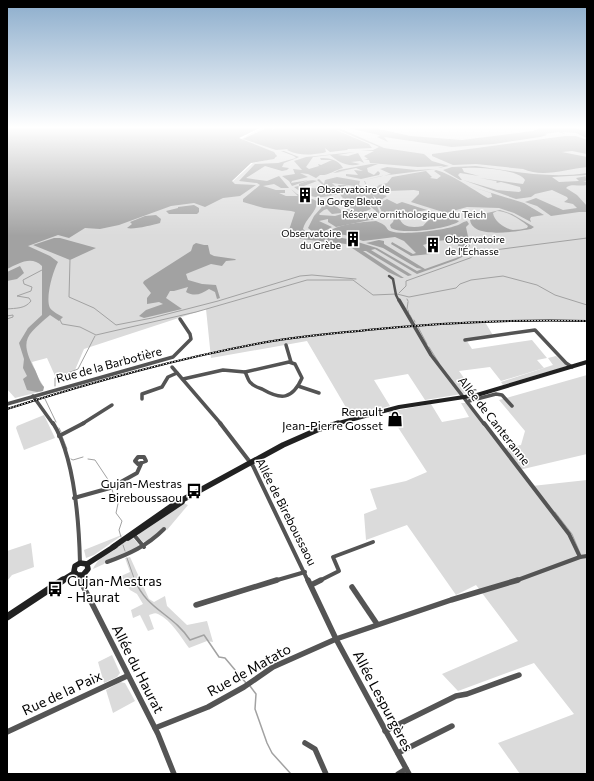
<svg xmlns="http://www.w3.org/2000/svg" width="594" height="781" viewBox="0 0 594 781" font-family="Commissioner,sans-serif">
	<rect width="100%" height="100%" fill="#fff"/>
	<!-- green -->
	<g fill="#dbdbdb" fill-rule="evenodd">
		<path d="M36,127L237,132L232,182L253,163L276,158V154L241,139L263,127H349L390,137L411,136L369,127H587V322H485L494,337L467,341L472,349L532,340L547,358L537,360L544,368L501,381L490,367L459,371L474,392L425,400L408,374L374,380L390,406L351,416L307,341L211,358L206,309L84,349L75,370L56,378L47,358L32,362L38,377L44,387L43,391L15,398L7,389V260L38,251L26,246ZM42,265L52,272L48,294L43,296Z"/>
		<polygon points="556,356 567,366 503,385 501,382 553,365 548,358"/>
		<polygon points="587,375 587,454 519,470 532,486 587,480 587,774 520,774 498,743 574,714 534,663 458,691 442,674 518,641 476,585 456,595 407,525 366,540 364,514 377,509 370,489 406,481 427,472 388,412 431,404 442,422 469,417 461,403 466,403 503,449 521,445 525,431 499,400"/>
		<polygon points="44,415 55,438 24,450 16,428 17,426"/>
		<polygon points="183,503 188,505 167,530 162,528 150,540 143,542 138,536 139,533"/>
		<polygon points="124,534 94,555 86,558 84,550"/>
		<path d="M131,538H133L139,545L138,547L107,560L104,564L93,569C100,554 117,547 131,538Z"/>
		<polygon points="31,543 34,567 12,575 7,581 7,551"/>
		<path d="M130,557L149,599L154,602L165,596L167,606L187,625L207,621L213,642L207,641L189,648C181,637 171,620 158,614C155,612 152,614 149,615L154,629L148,631L140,615L133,618L131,610L143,604L137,594L130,590L121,576L130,572L125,558Z"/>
		<polygon points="112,655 120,673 117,677 104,683 98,662"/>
		<polygon points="120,682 125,683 135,701 113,713 106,690"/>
	</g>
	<!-- water -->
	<g fill="#a2a2a2" fill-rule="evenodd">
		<path d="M7,127H262L239,138L274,152L277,156L274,159L251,163L232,181L235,184L256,185L240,196L223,198L205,207L194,203L171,206L119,225L100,229L85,228L69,238L58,235L28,246L50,256L58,262C53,271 45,298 50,308C53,312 59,315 63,317L59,321L50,315C27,335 19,339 34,368C38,375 39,382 44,387L43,391L37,392L27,390L23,379L27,376L23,368L24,359L19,343L28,328L42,315V266C31,255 18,264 7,269Z"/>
		<path d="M269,127H273L272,130L277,127H312L328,129L315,127H337L384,148L424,154L432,161L449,166L438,168L444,166L418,167L370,163L369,160H364L368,159L364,156L374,151H360L373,150L379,147L338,130H336L369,144L372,148L348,149L347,150L330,152L325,148L326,152L323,153C310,155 299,156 287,150L288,149L276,150L243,139Z"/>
		<polygon points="344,127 370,127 411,136 462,140 533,131 542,127 573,127 573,128 587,131 587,138 576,133 562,132 565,134 558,132 545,134 547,135 540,137 494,144 452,147 384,137 388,142 377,137 380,136 379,135"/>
		<path d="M565,136H576L587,140V154L572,151L562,152L587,157V167C566,169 543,178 523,169L476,164L453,165L432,156V154Z"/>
		<path d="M281,151H284L299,157L297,158L284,163L282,167L289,168L287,170L282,171L265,166L246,178L267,181L279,176L289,188H281L274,184L263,186L276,190H285V193H279L286,196H298L291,189L297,194L315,200L317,202C317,212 305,219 303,229L306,232L348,239L377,248L417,271L422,269L417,268L383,248L366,243L379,240L384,241V244L425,269L456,258L478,248V249L456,260L417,274L375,249L371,250L412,275L408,276L366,251H363L404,278H401L388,272L346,244L301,239L289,233V230L295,212L291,211L264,208L243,202V199L260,185L257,183L239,181L255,164L278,163L296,158L294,156Z"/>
		<path d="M355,152L338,155L348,156L358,153L364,163L360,161L351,162L360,164C348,168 337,161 330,155L313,157L306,167L309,169L319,166L318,164L321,165L332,160H321L320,158C329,158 338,159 343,168C335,170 328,176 320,175L316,178L308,174L300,173L308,177L292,181L291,183L309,180L292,186L289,181L282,176L295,174L293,169L302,170L294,161L306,157Z"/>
		<polygon points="371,164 378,164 367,168 368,172 374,175 378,171 380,173 379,175 361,179 346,176 346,174 358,175 354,170 363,171 356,168 337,172 349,171 348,171 333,173 339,170"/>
		<path d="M476,166C513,171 550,179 587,173V175L552,177L559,182L579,181L576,178L587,176L585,177L587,178V181H583L587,182V185C579,187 571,183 566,188L577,195L587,206V212H579L551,216L537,206L525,202L536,198L563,210L577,208L573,204L564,202L568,199L567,197L552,190L535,194L531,197L516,199L463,180L497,190L519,192L521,191L520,187L501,182L496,183L497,182L496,181L480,178L523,184L525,180C518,169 477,167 464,168H462L464,172L479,176L460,173L458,175L462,180H460L443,170L452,167Z"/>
		<polygon points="387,167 416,170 436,169 381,176 365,180 391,174 380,169"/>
		<path d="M436,170C452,174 473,190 488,198L492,197L491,193L466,185L524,203L544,215L531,217L530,219L531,222L514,213L499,208L467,207L446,213L411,202L419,194V191L414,190L388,191L387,193L375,189L379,185L387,183L392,177L426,171L432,177L430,178L437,179L441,176L434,171Z"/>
		<path d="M337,177L360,181L359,185L363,187L366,192H369L364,181H365L368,189L387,196L378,202L375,197L373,196L381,216L379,217L376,214V211L371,207L368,198L364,196L347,202L365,201L371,209L361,213L351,216H358L370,212L375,219L336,227L328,222V219L319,221L332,227C324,232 316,235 308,228L314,216L321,208L322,205H329L332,200L337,199L335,200L337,203L333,204L341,210V213L332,214L327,209L324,210L319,214L320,215L335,216L345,213L347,209L351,210V208L341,200L343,198L341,196L338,185H347L342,188L344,192H346L345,188L354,186L332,183L336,187L338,194C318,199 310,199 294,187L299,186V184C304,182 312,179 317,181L304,186C309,189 316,188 322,188L324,186L317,180L319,179L324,184L325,180Z"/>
		<path d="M387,199L397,204L402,202L427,210L402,214L399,216C401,228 413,228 423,226C433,213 444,216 459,221L458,222C446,229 403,235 391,228L390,225L393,222L394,219L390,215L383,214L378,204Z"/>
		<polygon points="194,205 199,208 199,212 197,214 169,214 166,211 178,208 178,207"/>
		<path d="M500,210L512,214L534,227L531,229C518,231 468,241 470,217ZM497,211C508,211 521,220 528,226L527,228C523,229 517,230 513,230C505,229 494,221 493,213Z"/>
		<path d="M156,215L161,219L160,223C153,225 133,230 127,228L132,224L130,222L145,216Z"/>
		<path d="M376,221C378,222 382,223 384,225C387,227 387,230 390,231C401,236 444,230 455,226C460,225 462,222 467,221L469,224L466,227L470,246L459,252L457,249L459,243L456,239L437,241L423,245L430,254L411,256L391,244L392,242L413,254L416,253L404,241L395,237L363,241L345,235L327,233C336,224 362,222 376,221Z"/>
		<polygon points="54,238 60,238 96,248 70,260 33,245"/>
		<path d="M196,243L204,245H208L210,254L214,256L235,259L236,260L226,261L222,266L211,264L186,274L188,280L202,284L216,285L220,298L217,299L215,292L209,289C201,294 195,297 186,292L188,287L174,291H170L166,298L182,309L144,318L139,316L146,310L163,304L159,302L147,304V298L151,293L143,283L144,281L191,251L193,245Z"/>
		<polygon points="20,266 24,273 17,279 7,281 7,272"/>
	</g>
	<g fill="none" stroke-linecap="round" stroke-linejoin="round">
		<!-- stream-far1 -->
		<g stroke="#a2a2a2" stroke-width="1">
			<polyline points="70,260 69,297 94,308 116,325 152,318 218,301 300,276 312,275 356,279"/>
			<polyline points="399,293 406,286 406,281 470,258 479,252 587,238"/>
			<polyline points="407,299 408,301"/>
			<path d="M7,309C16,308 25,309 31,301L29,298L17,296L31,291L32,287L24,284L23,280L42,270"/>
			<polyline points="407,309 408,302"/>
			<polyline points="408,310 409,314"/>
			<polyline points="410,315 412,319"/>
			<polyline points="7,316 13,315 13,317 7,319"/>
			<polyline points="59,318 62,324 80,327 96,335 196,312 307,280 353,280 373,295 397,294 409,297 456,288 460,284 471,280 503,276 537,285 555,295 587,305"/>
			<polyline points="414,320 415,322"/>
			<polyline points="418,327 427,344"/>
			<polyline points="429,347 439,363"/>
			<polyline points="55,386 55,378 78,369 95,336"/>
			<polyline points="45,399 56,422"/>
			<polyline points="59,428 61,432"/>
			<polyline points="62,436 67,449"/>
			<polyline points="71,459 73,460 83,457"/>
			<polyline points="88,459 95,460 109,481 109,486"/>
			<polyline points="112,489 114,497 119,499 116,513 122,521 119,530 121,537"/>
			<polyline points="555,512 572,534 580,553"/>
			<polyline points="123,545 125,551"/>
			<polyline points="127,558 135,581"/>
		</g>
		<!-- stream -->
		<g stroke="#a2a2a2" stroke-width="1.5">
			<path d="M135,580C146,609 173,614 190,640L204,635L219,657L225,658L246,683"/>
			<polyline points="250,686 256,694 255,709 267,743 272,753 291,774"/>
		</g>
		<!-- minor-far3 -->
		<polyline stroke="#545454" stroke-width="2.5" points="389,276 393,279 396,295 399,301"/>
		<!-- minor-far2 -->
		<g stroke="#545454" stroke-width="3.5">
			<polyline points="399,300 431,355 484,424"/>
			<polyline points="465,340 535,330 566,363 572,367"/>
			<polyline points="286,345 291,362"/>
			<path d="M289,362L295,364L302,378C292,400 281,400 262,389C259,388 253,386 251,383C248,381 247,375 245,372Z"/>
			<polyline points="172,367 221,424"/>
			<polyline points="183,379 223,370 245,372"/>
			<polyline points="298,386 319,393"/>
			<polyline points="33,396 53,424"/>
			<polyline points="142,399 142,394 162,387 168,377 177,373"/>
			<polyline points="469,401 496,394 502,395 512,406"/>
			<polyline points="7,404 173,357 191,339 190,334 180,319"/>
			<polyline points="82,424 112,405"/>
		</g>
		<!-- minor-far1 -->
		<g stroke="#545454" stroke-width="4">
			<path d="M53,423C75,458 79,522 80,563"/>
			<polyline points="220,423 253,466 308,581"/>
			<polyline points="484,423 569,534 580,557"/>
			<polyline points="59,436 84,423"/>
			<polygon points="138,457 144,457 146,461 138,464 135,461"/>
			<polyline points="74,498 110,488 137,473 141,464"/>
			<polyline points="134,535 144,547"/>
			<path d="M107,562C129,554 147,546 164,529"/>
			<polyline points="80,581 81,575"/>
			<polyline points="274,581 305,572"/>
			<polyline points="319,581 339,571 333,557 373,542"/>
			<polyline points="515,581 580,557 587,556"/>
		</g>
		<!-- minor -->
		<g stroke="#545454" stroke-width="5.5">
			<polyline points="80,580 158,734 174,774"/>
			<polyline points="308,580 336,639 409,774"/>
			<polyline points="311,585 321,580"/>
			<polyline points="352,587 377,624"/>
			<polyline points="196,605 277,580"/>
			<polyline points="155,728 208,707 244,687 273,667 336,639 451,600 518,580"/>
			<polyline points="385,731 456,696 467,694 519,675"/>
			<polyline points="7,732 127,676"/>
			<polyline points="305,743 315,749 326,774"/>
			<polyline points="398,753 452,726"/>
			<polyline points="398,774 406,769"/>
		</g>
		<!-- secondary-far2 -->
		<polyline stroke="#212121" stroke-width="4" points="335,424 399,407 477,395 587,362"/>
		<!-- secondary-far1 -->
		<g stroke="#212121" stroke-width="5.5">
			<polyline points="128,538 182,502"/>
			<polyline points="113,547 173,505 283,445 317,430 338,423"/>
			<polygon points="80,563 87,564 88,569 83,575 77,575 74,571 75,566"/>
			<polyline points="87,564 115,546"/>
			<polyline points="61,581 74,573"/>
		</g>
		<!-- secondary -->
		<polyline stroke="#212121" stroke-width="7" points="7,617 63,580"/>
		<defs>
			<path id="rail" d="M7,409C89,383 171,360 256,344C292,337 329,334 367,330C440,323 513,319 587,321"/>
		</defs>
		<!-- rail casing -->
		<use href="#rail" stroke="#000" stroke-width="2"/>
		<!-- rail -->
		<use href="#rail" stroke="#fff" stroke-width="1" stroke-dasharray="1.5" stroke-linecap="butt"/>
	</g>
	<!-- sky -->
	<linearGradient id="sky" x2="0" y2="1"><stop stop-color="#8cadcc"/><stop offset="0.54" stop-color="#fff"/><stop offset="1" stop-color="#fff" stop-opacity="0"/></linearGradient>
	<rect width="594" height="236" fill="url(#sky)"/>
	<!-- icons -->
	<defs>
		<symbol id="building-bare" viewBox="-9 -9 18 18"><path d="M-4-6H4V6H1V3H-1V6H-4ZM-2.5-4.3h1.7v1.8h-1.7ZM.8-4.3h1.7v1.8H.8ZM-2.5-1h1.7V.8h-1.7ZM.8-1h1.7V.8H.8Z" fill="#000" stroke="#fff" stroke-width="2.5" paint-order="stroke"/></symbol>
		<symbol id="shop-bare" viewBox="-9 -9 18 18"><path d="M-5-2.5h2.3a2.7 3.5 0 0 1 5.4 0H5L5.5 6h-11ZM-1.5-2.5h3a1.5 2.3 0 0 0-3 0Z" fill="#000" stroke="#fff" stroke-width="2.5" paint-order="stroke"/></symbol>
		<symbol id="bus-bare" viewBox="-9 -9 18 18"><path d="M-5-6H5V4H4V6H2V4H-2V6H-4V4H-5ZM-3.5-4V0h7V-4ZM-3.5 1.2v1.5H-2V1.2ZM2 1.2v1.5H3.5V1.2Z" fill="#000" stroke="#fff" stroke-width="2.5" paint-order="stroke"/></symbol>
	</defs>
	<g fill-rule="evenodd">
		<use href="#building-bare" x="294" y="184" width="22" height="22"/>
		<use href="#building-bare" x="342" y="228" width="22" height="22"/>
		<use href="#building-bare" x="422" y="234" width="22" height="22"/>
		<use href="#shop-bare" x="384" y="408" width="22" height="22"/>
		<use href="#bus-bare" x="183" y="480" width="22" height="22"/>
		<use href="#bus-bare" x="44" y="578" width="22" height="22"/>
	</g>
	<g text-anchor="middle" stroke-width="3" stroke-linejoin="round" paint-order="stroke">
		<!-- far-poi labels -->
		<g font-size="10" fill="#000" stroke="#fff" text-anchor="start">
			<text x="317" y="193">Observatoire de<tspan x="317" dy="12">la Gorge Bleue</tspan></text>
			<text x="341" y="237" text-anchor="end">Observatoire<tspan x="341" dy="12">du Grèbe</tspan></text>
			<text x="445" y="243">Observatoire<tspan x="445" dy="12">de l'Échasse</tspan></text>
		</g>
		<!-- far-park labels -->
		<g font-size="10" fill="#323232" stroke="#fff">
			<text x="414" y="218">Réserve ornithologique du Teich</text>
		</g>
		<!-- street labels -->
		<g font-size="12" fill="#000" stroke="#fff">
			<text transform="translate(109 365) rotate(-15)" y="4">Rue de la Barbotière</text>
			<text transform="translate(494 421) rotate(52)" y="4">Allée de Canteranne</text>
			<text transform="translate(286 512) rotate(63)" y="4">Allée de Bireboussaou</text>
		</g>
		<!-- poi labels -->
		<g font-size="12" fill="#000" stroke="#fff" text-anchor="end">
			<text x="383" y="416">Renault<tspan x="383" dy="14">Jean-Pierre Gosset</tspan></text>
			<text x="182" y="488">Gujan-Mestras<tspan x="182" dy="14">- Bireboussaou</tspan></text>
		</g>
		<!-- near-poi labels -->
		<g font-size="14" fill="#000" stroke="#fff" text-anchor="start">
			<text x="67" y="586">Gujan-Mestras<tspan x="67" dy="16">- Haurat</tspan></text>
		</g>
		<!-- near-street labels -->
		<g font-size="14" fill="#000" stroke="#fff">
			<text transform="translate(138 669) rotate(63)" y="5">Allée du Haurat</text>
			<text transform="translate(249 670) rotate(-29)" y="5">Rue de Matato</text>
			<text transform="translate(62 693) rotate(-25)" y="5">Rue de la Paix</text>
			<text transform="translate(383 701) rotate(62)" y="5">Allée Lespurgères</text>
		</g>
	</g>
	<!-- border -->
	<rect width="594" height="781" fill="none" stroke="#000000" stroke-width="16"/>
</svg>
